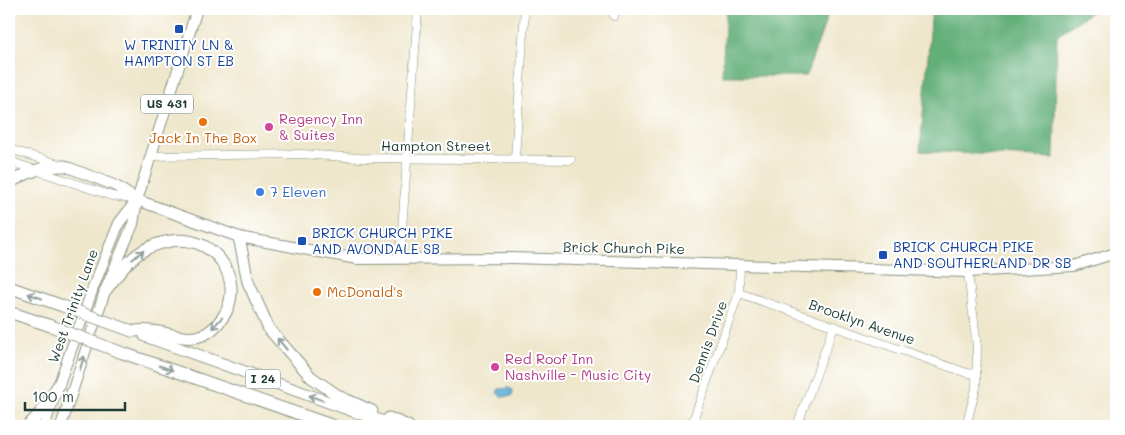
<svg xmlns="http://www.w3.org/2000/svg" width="1125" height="435" viewBox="0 0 1125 435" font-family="Mali,sans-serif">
	<rect width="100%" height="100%" fill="#fff"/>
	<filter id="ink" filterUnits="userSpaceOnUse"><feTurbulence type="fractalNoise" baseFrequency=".02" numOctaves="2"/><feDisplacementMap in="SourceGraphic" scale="10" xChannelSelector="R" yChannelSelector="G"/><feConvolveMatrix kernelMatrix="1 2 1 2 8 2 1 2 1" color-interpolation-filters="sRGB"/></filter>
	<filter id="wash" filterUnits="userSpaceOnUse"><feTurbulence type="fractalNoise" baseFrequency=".0096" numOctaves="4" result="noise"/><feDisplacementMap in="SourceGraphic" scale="20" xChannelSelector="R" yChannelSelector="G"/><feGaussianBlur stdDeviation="1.12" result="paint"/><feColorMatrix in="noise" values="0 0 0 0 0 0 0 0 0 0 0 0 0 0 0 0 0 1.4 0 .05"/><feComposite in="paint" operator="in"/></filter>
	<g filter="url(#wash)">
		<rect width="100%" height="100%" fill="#efe7cc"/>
		<!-- forest -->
		<g fill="#62af78" stroke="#407656">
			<polygon points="726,9 830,9 806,76 722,76"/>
			<polygon points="932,9 1096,9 1057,35 1054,158 920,151"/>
		</g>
		<!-- water -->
		<polygon fill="#5bafd7" stroke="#3d7686" points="509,388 513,390 512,396 503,397 497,393 499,389"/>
	</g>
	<g filter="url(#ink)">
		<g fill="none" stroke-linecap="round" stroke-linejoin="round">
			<defs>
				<g id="minor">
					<polyline points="614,16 614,9"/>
					<polyline points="9,149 59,164"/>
					<polyline points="151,156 301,154 359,158 571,160"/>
					<polyline points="515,158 525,9"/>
					<polyline points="9,161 112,196 133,199"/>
					<polyline points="400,257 418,9"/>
					<polyline points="739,293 967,373 976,374"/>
					<polyline points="691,426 739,293 740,264"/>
					<polyline points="797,426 834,326"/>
					<polyline points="966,426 976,388 977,347 968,272"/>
				</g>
				<g id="major">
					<polyline points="65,166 116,186 137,200 239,237 357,259 512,258 968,272 1074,266 1116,253"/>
					<polyline points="44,426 93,288 119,223 136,201"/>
					<polyline points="61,426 105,291 133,224 137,200 197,9"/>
				</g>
				<g id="highway">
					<path d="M9,183C28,172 42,166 65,166"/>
					<polyline points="239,237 248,282 269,329 311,377 340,397 372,411"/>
					<polyline points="9,287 60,305"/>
					<path d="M105,291C117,276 130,256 148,248C160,242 176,239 189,241C224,247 243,288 223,317C218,324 211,332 203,335C186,342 168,332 151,331C144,330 138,331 132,331"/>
					<polyline points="9,312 51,326"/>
					<polyline points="145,336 395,426"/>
					<polyline points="120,352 334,426"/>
					<polyline points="389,418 408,426"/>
					<polyline points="28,426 43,410 59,384"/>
				</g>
			</defs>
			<!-- minor casing -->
			<use href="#minor" stroke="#879280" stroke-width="9"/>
			<!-- major casing -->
			<use href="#major" stroke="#879280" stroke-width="12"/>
			<!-- highway casing -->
			<use href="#highway" stroke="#879280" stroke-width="13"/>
			<!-- minor -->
			<use href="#minor" stroke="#fff" stroke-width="8"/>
			<!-- major -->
			<use href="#major" stroke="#fff" stroke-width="10"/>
			<!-- highway -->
			<use href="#highway" stroke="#fff" stroke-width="11"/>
			<defs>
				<g id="highway-bridge">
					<polyline points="60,305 132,331"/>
					<polyline points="51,326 120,352"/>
				</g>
			</defs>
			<!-- highway-bridge casing -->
			<use href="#highway-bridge" stroke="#879280" stroke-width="13" stroke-linecap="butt"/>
			<!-- highway-bridge -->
			<use href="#highway-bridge" stroke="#fff" stroke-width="11"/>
		</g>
		<!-- one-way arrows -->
		<defs><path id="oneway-shaft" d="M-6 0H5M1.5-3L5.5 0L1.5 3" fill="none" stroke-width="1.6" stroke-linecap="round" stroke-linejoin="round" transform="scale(1.25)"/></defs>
		<g stroke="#8f9e9a">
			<use href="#oneway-shaft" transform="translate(138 255) rotate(-39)"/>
			<use href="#oneway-shaft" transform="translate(35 296) rotate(-161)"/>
			<use href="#oneway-shaft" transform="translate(217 323) rotate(133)"/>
			<use href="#oneway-shaft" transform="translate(282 344) rotate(-130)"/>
			<use href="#oneway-shaft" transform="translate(82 363) rotate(-72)"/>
			<use href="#oneway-shaft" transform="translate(166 368) rotate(19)"/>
			<use href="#oneway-shaft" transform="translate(316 398) rotate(-160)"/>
		</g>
	</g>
	<!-- markers -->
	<g fill="#1a4fb4" stroke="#fff" stroke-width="2">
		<rect x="174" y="24" width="10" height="10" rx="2.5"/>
		<rect x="297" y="236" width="10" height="10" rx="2.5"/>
		<rect x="878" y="250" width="10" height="10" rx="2.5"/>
	</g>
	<g fill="#e8710a" stroke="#fff" stroke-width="2">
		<circle cx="203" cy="122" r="5"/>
		<circle cx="317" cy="292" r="5"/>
	</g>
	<g fill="#d1479c" stroke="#fff" stroke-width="2">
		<circle cx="269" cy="127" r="5"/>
		<circle cx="495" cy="367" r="5"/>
	</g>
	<circle fill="#3f7fe0" stroke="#fff" stroke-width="2" cx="260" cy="192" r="5"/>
	<g text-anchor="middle" stroke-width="4" stroke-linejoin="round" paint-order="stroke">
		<!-- shield labels -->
		<g fill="#fff" stroke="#627771" stroke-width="1">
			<rect x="141" y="94.5" width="52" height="19" rx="4"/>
			<rect x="245.5" y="369.5" width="35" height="19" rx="4"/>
		</g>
		<g font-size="12" font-weight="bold" fill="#1f3d34">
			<text x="167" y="108">US 431</text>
			<text x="263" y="383">I 24</text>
		</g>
		<!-- transit labels -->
		<g font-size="14" fill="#164399" stroke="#fff" text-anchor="start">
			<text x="179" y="50" text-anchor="middle">W TRINITY LN &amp;<tspan x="179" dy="16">HAMPTON ST EB</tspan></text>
			<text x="312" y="238">BRICK CHURCH PIKE<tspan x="312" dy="16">AND AVONDALE SB</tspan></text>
			<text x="893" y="252">BRICK CHURCH PIKE<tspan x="893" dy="16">AND SOUTHERLAND DR SB</tspan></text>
		</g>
		<!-- hotel labels -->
		<g font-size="14" fill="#b23c85" stroke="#fff" text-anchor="start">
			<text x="279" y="124">Regency Inn<tspan x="279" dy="16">&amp; Suites</tspan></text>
			<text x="505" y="364">Red Roof Inn<tspan x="505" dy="16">Nashville - Music City</tspan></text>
		</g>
		<!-- food labels -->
		<g font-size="14" fill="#c56008" stroke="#fff">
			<text x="203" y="143">Jack In The Box</text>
			<text x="327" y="297" text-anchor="start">McDonald's</text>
		</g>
		<!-- street labels -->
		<g font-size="14" fill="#1f3d34" stroke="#fff">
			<text x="436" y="151">Hampton Street</text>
			<text transform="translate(624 248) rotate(1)" y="5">Brick Church Pike</text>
			<text transform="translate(73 306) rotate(-70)" y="5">West Trinity Lane</text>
			<text transform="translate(862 322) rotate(19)" y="5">Brooklyn Avenue</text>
			<text transform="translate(708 342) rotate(-70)" y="5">Dennis Drive</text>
		</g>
		<!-- shop labels -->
		<g font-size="14" fill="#366cbe" stroke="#fff" text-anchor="start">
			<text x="270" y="197">7 Eleven</text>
		</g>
	</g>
	<!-- margin -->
	<rect width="1125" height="435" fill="none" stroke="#fff" stroke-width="30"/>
	<!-- scale -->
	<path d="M25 402v8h100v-8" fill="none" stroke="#1f3d34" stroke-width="2.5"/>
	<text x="32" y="402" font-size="15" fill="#1f3d34" stroke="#ffffff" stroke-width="4" paint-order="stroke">100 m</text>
</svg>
